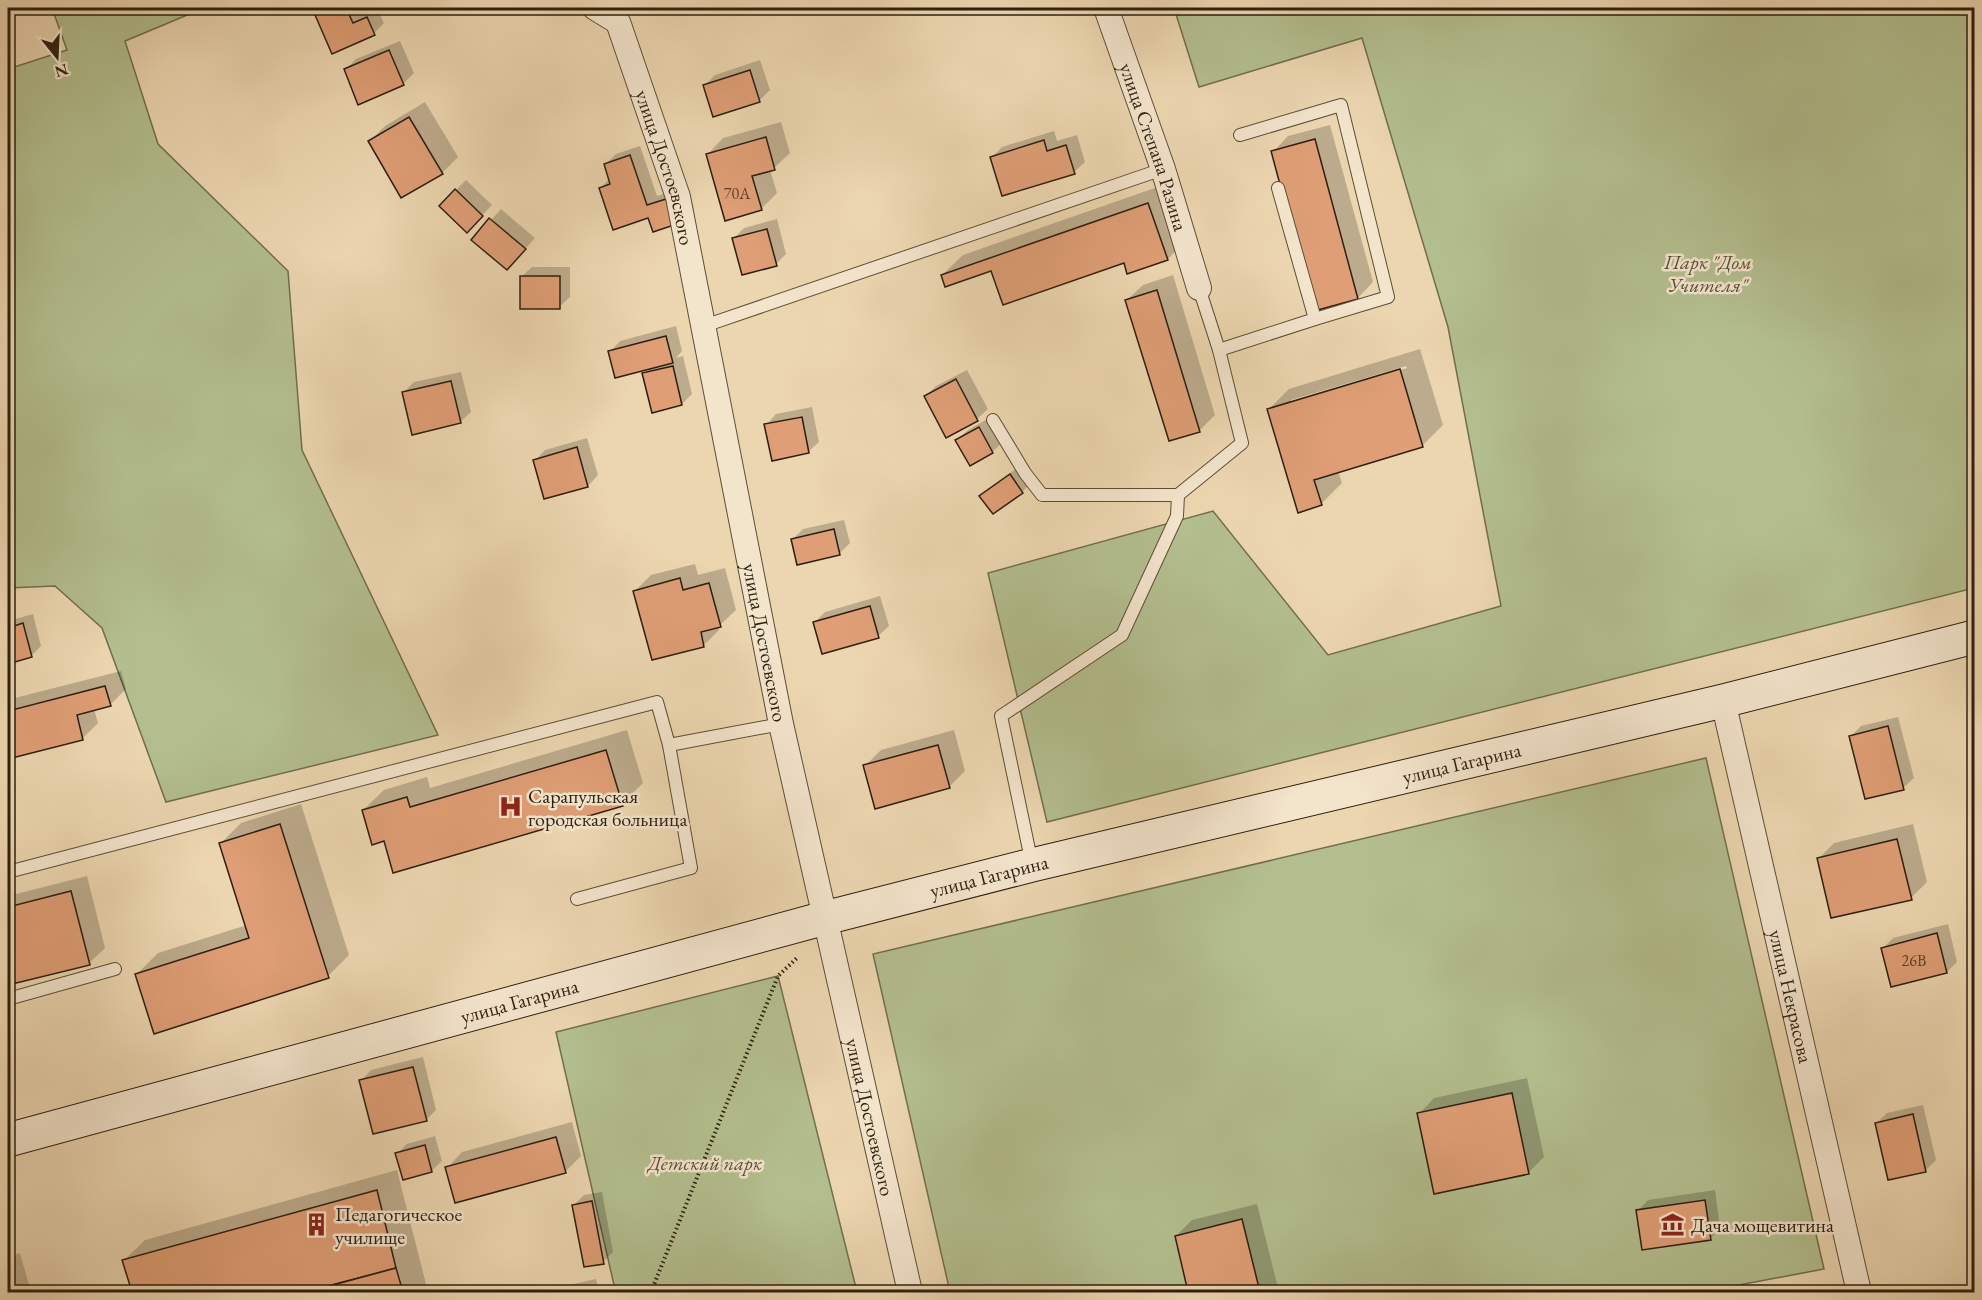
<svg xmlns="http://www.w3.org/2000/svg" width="1982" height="1300" viewBox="0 0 1982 1300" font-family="'EB Garamond',serif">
	<rect width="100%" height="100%" fill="#ecd6b0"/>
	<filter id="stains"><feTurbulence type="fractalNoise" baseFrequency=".00333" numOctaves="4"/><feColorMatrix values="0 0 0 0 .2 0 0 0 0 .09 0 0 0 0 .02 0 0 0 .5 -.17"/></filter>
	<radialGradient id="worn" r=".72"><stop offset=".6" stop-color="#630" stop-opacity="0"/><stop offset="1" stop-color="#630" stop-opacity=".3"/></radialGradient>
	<!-- green -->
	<g fill="#b3be8e" stroke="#706e4e" stroke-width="1.5">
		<polygon points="52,8 204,8 125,41 158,144 288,271 302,450 438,735 166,802 102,628 55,586 8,588 8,69 67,50"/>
		<polygon points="1174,8 1974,8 1974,588 1047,822 988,573 1213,511 1328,655 1501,606 1448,327 1362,38 1199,87"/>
		<polygon points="1706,758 1824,1269 1702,1292 950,1292 873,954"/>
		<polygon points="778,976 857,1292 608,1292 614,1285 556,1032"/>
	</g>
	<!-- shadow -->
	<g fill="#0003" fill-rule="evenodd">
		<polygon points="313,8 361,8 363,13 377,8 384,23 374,33 333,52"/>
		<polygon points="400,41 414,73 403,84 345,70 356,59"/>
		<polygon points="760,60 770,90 760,100 714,115 705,85 715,75"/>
		<polygon points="425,102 458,157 442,173 370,141 385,126"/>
		<polygon points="781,122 790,153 774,168 770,170 777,193 761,209 708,154 723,138"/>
		<polygon points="1330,125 1373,282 1358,298 1273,152 1288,136"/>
		<polygon points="1054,131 1057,141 1077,135 1085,162 1074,172 992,157 1002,147"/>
		<polygon points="640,146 657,196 676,190 684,213 649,217 601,188 610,178 605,165 616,154"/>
		<polygon points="466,180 492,205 467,231 441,205"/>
		<polygon points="1169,183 1188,238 1168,259 1128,272 1125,261 992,269 942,275 963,255"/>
		<polygon points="501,209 535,238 517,258 473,240"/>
		<polygon points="777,219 786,254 776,264 734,238 744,228"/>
		<polygon points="532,267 570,267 570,297 559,307 521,277"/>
		<polygon points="1173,275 1215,415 1200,430 1170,440 1127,300 1143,285"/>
		<polygon points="676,326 682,351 676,358 683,356 692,394 682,404 644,374 651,367 610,352 620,341"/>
		<path d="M1420,349L1443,425L1422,446L1338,471L1342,483L1321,504L1269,409L1289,389ZM1406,366L1407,368L1291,403V400Z"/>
		<polygon points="967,370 988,409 977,419 947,436 926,396 936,386"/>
		<polygon points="461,372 471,412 460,422 403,393 414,382"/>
		<polygon points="812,407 819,442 808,452 766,425 776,414"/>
		<polygon points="989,418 1003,442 992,452 957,440 968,430"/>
		<polygon points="587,438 598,475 588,486 535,461 545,450"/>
		<polygon points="1021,465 1033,481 1022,492 993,512 981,496 992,486"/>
		<polygon points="844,520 850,543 839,554 793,539 803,529"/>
		<polygon points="695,564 698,575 725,568 736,610 719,626 719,630 704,645 653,659 635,591 651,575"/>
		<polygon points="880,596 889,626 878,636 815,622 825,612"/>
		<polygon points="33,614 41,646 31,656 8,663 8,621"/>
		<polygon points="121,671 126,689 110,705 94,709 98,723 82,739 8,758 8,702 11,699"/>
		<polygon points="1898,717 1914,778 1903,788 1850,737 1861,726"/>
		<polygon points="627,730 643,783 622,804 385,839 363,810 384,790 427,777 430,788"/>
		<polygon points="954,730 965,771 949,787 865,766 881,750"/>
		<polygon points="301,804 349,955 328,976 137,974 158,953 247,925 221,843 241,823"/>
		<polygon points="1913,824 1927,882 1911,898 1819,858 1834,843"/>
		<polygon points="87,876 105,948 89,963 8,984 8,896"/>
		<polygon points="1948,924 1957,962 1947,972 1883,948 1893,938"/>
		<polygon points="423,1057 436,1110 426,1120 361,1081 371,1070"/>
		<polygon points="1527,1078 1544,1157 1528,1173 1419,1114 1434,1098"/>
		<polygon points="1923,1105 1936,1160 1926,1170 1877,1123 1887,1113"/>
		<polygon points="572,1122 581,1156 565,1172 447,1168 462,1152"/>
		<polygon points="435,1136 442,1161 431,1171 397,1154 407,1144"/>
		<polygon points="397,1170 428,1292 312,1292 312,1289 299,1292 133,1292 124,1260 145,1240"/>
		<polygon points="1715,1190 1720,1228 1710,1239 1638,1211 1648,1200"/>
		<polygon points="602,1192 613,1252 603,1262 573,1206 584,1195"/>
		<polygon points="1257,1204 1279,1292 1190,1292 1176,1236 1192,1220"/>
		<polygon points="20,1253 31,1292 8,1292 8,1256"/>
		<polygon points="596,1279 599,1292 538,1292"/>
	</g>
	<!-- building -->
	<g fill="#df9e75" stroke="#2d1f0f" stroke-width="1.5">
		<polygon points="312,8 346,8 353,23 367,17 375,35 332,54"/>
		<polygon points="389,50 404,85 358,105 344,69"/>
		<polygon points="750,70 760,102 713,117 703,85"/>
		<polygon points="409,117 443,174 401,198 368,141"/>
		<polygon points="766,137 775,170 752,176 762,210 725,221 706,154"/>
		<polygon points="1315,139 1358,299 1314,311 1271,151"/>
		<polygon points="1044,140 1047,151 1066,145 1075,174 1002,196 990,157"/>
		<polygon points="630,155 647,205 666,199 674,225 653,232 648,218 613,230 599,188 610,184 604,164"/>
		<polygon points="455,189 483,216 467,233 439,206"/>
		<polygon points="1148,203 1168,260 1127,274 1124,263 1003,305 991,271 945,287 941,275"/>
		<polygon points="489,218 526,249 507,270 471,240"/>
		<polygon points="767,229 777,266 742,275 732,238"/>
		<rect x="520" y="276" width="40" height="33"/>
		<polygon points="1157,290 1200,432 1169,441 1125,300"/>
		<polygon points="666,336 673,363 615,378 608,351"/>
		<polygon points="673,366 682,405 652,413 642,373"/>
		<polygon points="1400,369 1423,447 1314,480 1322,505 1298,513 1267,409"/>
		<polygon points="956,379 978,421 946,438 924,396"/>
		<polygon points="451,381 461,423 412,435 402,392"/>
		<polygon points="802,417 809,453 772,461 764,424"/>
		<polygon points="979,427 993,453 970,466 955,440"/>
		<polygon points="577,447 588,487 544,499 533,460"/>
		<polygon points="1010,474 1023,493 993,514 979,496"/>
		<polygon points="834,529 840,555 797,565 791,539"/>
		<polygon points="680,578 683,590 709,583 721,627 701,632 704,647 652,660 633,591"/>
		<polygon points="870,606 879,638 822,654 813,622"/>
		<polygon points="23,623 32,657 8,664 8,628"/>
		<polygon points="105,686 111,706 77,715 83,740 8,759 8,711"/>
		<polygon points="1888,726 1904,790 1865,799 1849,736"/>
		<polygon points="938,745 950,788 875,809 863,765"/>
		<polygon points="606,750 623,806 393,873 384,841 372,845 362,810 407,797 410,807"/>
		<polygon points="280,824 329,978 154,1034 135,974 249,938 219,843"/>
		<polygon points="1897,839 1912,900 1831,918 1817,858"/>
		<polygon points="71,891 90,965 8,985 8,907"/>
		<polygon points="1937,933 1947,973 1891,987 1881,948"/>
		<polygon points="413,1067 427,1121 373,1134 359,1080"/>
		<polygon points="1512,1093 1529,1174 1434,1194 1417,1113"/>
		<polygon points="1913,1114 1926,1172 1888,1180 1875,1123"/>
		<polygon points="556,1137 566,1173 455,1203 445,1167"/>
		<polygon points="425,1145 432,1172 403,1180 395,1153"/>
		<polygon points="377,1190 396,1268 305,1292 132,1292 122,1260"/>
		<polygon points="1705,1200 1711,1240 1642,1250 1636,1210"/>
		<polygon points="592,1201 604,1264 584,1267 572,1205"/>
		<polygon points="1242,1219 1260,1292 1188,1292 1175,1236"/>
		<polygon points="396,1268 403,1292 311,1292 311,1291"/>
	</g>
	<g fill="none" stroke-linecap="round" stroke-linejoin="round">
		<defs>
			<g id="lane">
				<polyline points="1240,135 1341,105 1388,297 1315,319"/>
				<polyline points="1199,288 1219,350 1315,319 1278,188"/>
				<polyline points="704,326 1163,169"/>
				<polyline points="993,420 1025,473 1042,495 1178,495 1242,443 1219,350"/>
				<polyline points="1032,864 1001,716 1122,635 1177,516 1178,495"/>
				<polyline points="8,872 657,702 669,745 781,724"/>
				<polyline points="577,899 691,868 669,745"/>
				<polyline points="8,999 115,969"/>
			</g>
			<g id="street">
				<path id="s1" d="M595,8L618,22L678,197L781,724L910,1292"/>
				<path id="s2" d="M1106,8L1163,169L1199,288"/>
				<path id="s3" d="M1723,701L1859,1292"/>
			</g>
			<g id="secondary">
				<path id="s4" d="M8,1140L825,918L1032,865L1723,701L1974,637"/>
			</g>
		</defs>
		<!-- lane casing -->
		<use href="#lane" stroke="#5d4d37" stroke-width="14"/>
		<!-- street casing -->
		<use href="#street" stroke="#5d4d37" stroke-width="26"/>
		<!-- secondary casing -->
		<use href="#secondary" stroke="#2d1f0f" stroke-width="35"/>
		<!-- path -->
		<polyline stroke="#2d1f0f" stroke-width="4" stroke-dasharray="1.5 3" stroke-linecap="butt" points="651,1292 778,976 797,958"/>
		<!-- lane -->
		<use href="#lane" stroke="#f3e4cc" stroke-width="12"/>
		<!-- street -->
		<use href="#street" stroke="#f3e4cc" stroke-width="24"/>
		<!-- secondary -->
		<use href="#secondary" stroke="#f3e4cc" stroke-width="33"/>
	</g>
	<!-- icons -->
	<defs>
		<symbol id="hospital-bare" viewBox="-9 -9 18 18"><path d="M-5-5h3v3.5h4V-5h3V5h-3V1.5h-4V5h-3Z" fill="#8f2418" stroke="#f3e4cc" stroke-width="2.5" paint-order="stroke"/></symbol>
		<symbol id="building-bare" viewBox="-9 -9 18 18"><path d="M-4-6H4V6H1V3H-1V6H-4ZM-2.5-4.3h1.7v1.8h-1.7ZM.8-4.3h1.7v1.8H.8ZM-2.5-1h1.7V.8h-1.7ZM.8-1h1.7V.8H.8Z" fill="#8f2418" stroke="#f3e4cc" stroke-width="2.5" paint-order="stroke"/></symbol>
		<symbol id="museum-bare" viewBox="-9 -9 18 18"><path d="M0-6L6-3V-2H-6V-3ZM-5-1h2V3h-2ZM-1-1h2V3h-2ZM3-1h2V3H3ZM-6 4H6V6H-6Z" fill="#8f2418" stroke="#f3e4cc" stroke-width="2.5" paint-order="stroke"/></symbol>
	</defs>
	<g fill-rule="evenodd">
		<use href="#hospital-bare" x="494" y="790" width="33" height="33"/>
		<use href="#building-bare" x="300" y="1208" width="33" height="33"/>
		<use href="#museum-bare" x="1656" y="1208" width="33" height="33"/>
	</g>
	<g text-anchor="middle" stroke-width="5" stroke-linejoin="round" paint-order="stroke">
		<!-- number labels -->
		<g font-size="16" fill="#5a3f28">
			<text x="737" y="199">70А</text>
			<text x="1914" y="966">26В</text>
		</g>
		<!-- street labels -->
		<g font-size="20" fill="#2d1f0f" stroke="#f3e4cc">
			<text dy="7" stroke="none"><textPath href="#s2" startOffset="147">улица Степана Разина</textPath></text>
			<text dy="7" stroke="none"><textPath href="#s1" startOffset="180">улица Достоевского</textPath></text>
			<text dy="7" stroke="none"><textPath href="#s1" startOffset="666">улица Достоевского</textPath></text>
			<text dy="7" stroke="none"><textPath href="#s4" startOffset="1502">улица Гагарина</textPath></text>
			<text dy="7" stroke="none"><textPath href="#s4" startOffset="1016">улица Гагарина</textPath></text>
			<text dy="7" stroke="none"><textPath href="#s3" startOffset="303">улица Некрасова</textPath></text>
			<text dy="7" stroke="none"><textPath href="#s4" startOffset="530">улица Гагарина</textPath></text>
			<text dy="7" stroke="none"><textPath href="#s1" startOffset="1152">улица Достоевского</textPath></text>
		</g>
		<!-- park labels -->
		<g font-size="20" font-style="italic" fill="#554f35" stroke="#f3e4cc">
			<text x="1708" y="269">Парк "Дом<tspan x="1708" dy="23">Учителя"</tspan></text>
			<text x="705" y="1170">Детский парк</text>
		</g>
		<!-- poi labels -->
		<g font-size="20" fill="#2d1f0f" stroke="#f3e4cc" text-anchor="start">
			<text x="528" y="803">Сарапульская<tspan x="528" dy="23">городская больница</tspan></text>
			<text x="335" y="1221">Педагогическое<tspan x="335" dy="23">училище</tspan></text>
			<text x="1691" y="1232">Дача мощевитина</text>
		</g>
	</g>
	<!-- margin -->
	<rect width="1982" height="1300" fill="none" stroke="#ecd6b0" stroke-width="30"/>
	<rect x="9" y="9" width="1964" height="1282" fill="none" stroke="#2d1f0f" stroke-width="3"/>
	<rect x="15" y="15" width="1952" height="1270" fill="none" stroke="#2d1f0f" stroke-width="1.5"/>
	<!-- north arrow -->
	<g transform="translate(57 57) rotate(162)" stroke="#f3e4cc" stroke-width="4.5" paint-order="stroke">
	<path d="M0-4.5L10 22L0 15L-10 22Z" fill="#2d1f0f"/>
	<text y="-9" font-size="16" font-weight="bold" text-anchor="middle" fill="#2d1f0f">N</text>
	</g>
	<rect width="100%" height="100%" filter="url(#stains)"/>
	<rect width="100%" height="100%" fill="url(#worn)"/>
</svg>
